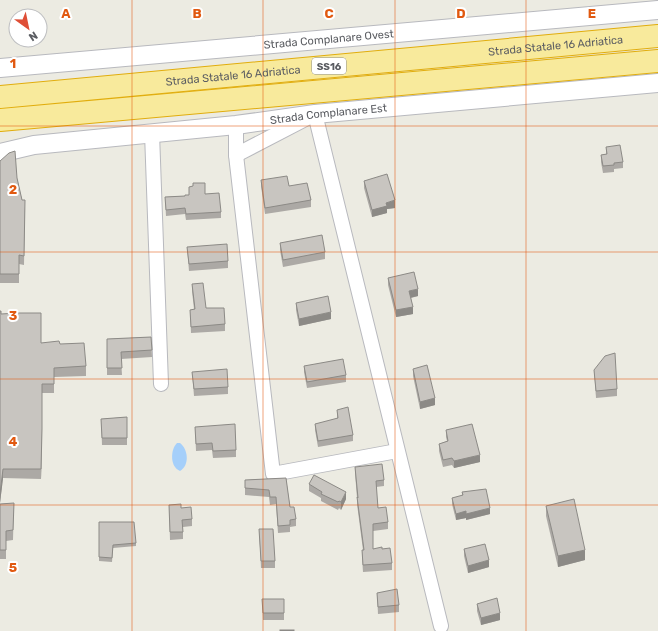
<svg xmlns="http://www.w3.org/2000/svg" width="658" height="631" viewBox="0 0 658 631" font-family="Rubik,sans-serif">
	<rect width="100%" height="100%" fill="#ecebe2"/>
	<!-- water -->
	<path fill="#a5cffa" d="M177,443H180C188,449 190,465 180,471C170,467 170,450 177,443Z"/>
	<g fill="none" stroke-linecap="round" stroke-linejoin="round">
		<defs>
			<g id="minor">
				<polyline points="236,125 236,155 273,474 397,451"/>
				<polyline points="152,133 161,384"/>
				<polyline points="236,155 315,114 441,626"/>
			</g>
			<g id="tertiary">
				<path id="s1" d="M0,68L658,10"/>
				<path id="s2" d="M0,153L34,145L236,125L315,114L658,83"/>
			</g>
			<g id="trunk">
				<path id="s3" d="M0,97L658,36"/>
				<polyline points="0,120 658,61"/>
			</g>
		</defs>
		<!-- minor casing -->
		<use href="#minor" stroke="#b8b9be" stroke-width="16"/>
		<!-- tertiary casing -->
		<use href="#tertiary" stroke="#b8b9be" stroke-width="20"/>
		<!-- trunk casing -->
		<use href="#trunk" stroke="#e1ad0d" stroke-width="24"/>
		<!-- minor -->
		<use href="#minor" stroke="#fff" stroke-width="14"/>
		<!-- tertiary -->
		<use href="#tertiary" stroke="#fff" stroke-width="18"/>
		<!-- trunk -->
		<use href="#trunk" stroke="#f8ea9c" stroke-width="22"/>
	</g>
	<!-- wall -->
	<g fill="#aca9a5">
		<polygon points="606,147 623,162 623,168 614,169 614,172 603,173 601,162 601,155 606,154"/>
		<polygon points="0,161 17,178 22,200 25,209 24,265 19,264 19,283 0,283"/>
		<polygon points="261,180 289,186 311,200 311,207 265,214 261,186"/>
		<polygon points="364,181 395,208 387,209 387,213 372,217 364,188"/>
		<polygon points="189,187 205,194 221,212 221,218 186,220 185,214 166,216 165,197 185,196 189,195"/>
		<polygon points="280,243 325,252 325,259 283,267 280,250"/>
		<polygon points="187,247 228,261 228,268 189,271"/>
		<polygon points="388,278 418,296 411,298 413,314 396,317 388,285"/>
		<polygon points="192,284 206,308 225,324 225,331 191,333 190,310 194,309 192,291"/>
		<polygon points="296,303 331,319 299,326 296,310"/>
		<polygon points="0,311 1,314 41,343 60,344 86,366 86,376 54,377 54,393 42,393 42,439 41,479 3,478 0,503"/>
		<polygon points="151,337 152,357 121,359 122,375 107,375 107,339"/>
		<polygon points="304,366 346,375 346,382 307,388 304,372"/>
		<polygon points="413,369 435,405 420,409 413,376"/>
		<polygon points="594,370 617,389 617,396 596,398"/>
		<polygon points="192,372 228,387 228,394 194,396"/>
		<polygon points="337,410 353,435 353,441 318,447 315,430 315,424 337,419"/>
		<polygon points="127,417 127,445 102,445 101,419"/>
		<polygon points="195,427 236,450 236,457 213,458 212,450 196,451"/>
		<polygon points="446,430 480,462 454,468 452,465 443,467 439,451 439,444 447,441 446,437"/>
		<polygon points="355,467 384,480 384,486 376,487 378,508 388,522 388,529 373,531 373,549 382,549 392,563 392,570 363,572 362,557 362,550 363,550 357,504 357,498 355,473"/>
		<polygon points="286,478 290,507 296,519 296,526 290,527 290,532 278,533 276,504 270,505 269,497 245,495 245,480"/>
		<polygon points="309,484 346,499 341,510 339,508 338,510 321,501 321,498 309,491"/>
		<polygon points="462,492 490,514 466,520 466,518 456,520 452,504 452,498 462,496"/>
		<polygon points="14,503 13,540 6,541 6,559 0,559 0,504"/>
		<polygon points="169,505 181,508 192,519 192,526 183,527 183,539 170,540"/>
		<polygon points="546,506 585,560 558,567 546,516"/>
		<polygon points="99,522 136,543 136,546 113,548 112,562 99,561"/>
		<polygon points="259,529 275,561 275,568 261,568"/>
		<polygon points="464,549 489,567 468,573 464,556"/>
		<polygon points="377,593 399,605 399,612 378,614"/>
		<polygon points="262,599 284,599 284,620 263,620"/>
		<polygon points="477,604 500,620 481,625 477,611"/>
	</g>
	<!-- shaded-wall -->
	<g fill="#8c8a86">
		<polygon points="395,200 395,208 387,209 387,213 372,217 372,210 386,203"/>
		<polygon points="418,289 418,296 409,298 409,291"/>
		<polygon points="413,307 413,314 396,317 396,310"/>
		<polygon points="331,312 331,319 299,326 299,319"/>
		<polygon points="435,398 435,405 420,409 420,402"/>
		<polygon points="42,429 42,439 41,479 41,469"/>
		<polygon points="480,455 480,462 454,468 454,461"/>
		<polygon points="3,469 3,478 0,503 0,494"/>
		<polygon points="346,492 346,499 341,510 341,502"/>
		<polygon points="490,508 490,514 466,520 466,514"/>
		<polygon points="466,511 466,518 456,520 456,514"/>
		<polygon points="585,550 585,560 558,567 558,556"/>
		<polygon points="489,560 489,567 468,573 468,566"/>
		<polygon points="500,613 500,620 481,625 481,618"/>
	</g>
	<!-- building -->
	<g fill="#c8c5c0" stroke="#8c8a86">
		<polygon points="620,145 623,162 614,163 614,165 603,166 601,155 607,154 606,147"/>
		<polygon points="15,151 17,178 22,200 25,200 24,256 19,255 19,274 0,274 0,161 9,153"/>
		<polygon points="387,174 395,200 386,203 387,206 372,210 364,181"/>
		<polygon points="287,176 289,186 307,183 311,200 265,208 261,180"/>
		<polygon points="193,183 205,183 205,194 219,193 221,212 186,214 185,208 166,210 165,197 185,196 185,195 189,195 189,187 193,186"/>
		<polygon points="322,235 325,252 283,260 280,243"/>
		<polygon points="227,244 228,261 189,264 187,247"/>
		<polygon points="414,272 418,289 409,291 413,307 396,310 388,278"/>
		<polygon points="203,283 206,308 224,308 225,324 191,327 190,310 195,309 192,284"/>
		<polygon points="328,296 331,312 299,319 296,303"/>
		<polygon points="0,311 1,311 1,314 17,313 41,313 41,343 59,341 60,344 84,343 86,366 54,368 54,384 42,384 42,429 41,469 3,469 0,494"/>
		<polygon points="151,337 152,350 121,352 122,368 107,368 107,339"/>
		<polygon points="615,353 617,389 596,391 594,370 605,356"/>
		<polygon points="343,359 346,375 307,382 304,366"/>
		<polygon points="427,365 435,398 420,402 413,369"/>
		<polygon points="227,369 228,387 194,389 192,372"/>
		<polygon points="348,407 353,435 318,441 315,424 338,418 337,410"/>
		<polygon points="127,417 127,438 102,438 101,419"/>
		<polygon points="235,424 236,450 213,451 212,443 196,444 195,427"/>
		<polygon points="472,424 480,455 454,461 452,458 443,460 439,444 448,441 446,430"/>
		<polygon points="382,464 384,480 376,481 378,508 386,507 388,522 373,524 373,549 382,547 382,549 390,548 392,563 363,565 362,550 364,550 357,497 358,498 355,467"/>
		<polygon points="314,475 346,492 341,502 339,501 338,502 321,494 322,492 309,484"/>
		<polygon points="286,478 290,507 294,507 296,519 290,520 290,525 278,526 276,497 270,497 269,490 245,488 245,480"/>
		<polygon points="486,489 490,508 466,514 466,511 456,514 452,498 463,495 462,492"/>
		<polygon points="574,499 585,550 558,556 546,506"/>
		<polygon points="14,503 13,530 6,531 6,550 0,550 0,504"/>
		<polygon points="181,504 181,508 191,507 192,519 182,520 183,532 170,532 169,505"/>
		<polygon points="99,522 134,522 136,543 113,545 112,558 99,557"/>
		<polygon points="259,529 273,529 275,561 261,561"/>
		<polygon points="485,544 489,560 468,566 464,549"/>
		<polygon points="397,589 399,605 378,607 377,593"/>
		<polygon points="497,598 500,613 481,618 477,604"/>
		<polygon points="262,599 284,599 284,613 263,613"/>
		<rect x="280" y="630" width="14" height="1"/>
	</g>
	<!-- grid -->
	<path fill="none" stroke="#e15910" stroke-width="1" stroke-opacity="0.55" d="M132,0V631M263,0V631M395,0V631M526,0V631M0,126H658M0,252H658M0,379H658M0,505H658"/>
	<g text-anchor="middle" stroke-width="4" stroke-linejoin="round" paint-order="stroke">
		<!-- shield labels -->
		<rect fill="#fff" stroke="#8c8e91" stroke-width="1" x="312" y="58" width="34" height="16" rx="3"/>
		<g font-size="10" font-weight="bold" fill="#5b5d62">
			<text x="329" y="70">SS16</text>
		</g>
		<!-- street labels -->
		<g font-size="11" fill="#5b5d62" stroke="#fff">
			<text dy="4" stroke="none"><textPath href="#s1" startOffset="330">Strada Complanare Ovest</textPath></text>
			<text dy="4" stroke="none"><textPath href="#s3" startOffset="558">Strada Statale 16 Adriatica</textPath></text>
			<text dy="4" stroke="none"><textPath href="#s3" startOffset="234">Strada Statale 16 Adriatica</textPath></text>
			<text dy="4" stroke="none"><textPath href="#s2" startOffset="331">Strada Complanare Est</textPath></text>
		</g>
	</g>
	<g font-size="13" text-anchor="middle" font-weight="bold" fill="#e15910" stroke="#fff" stroke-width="4" stroke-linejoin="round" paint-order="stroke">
		<text x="66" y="18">A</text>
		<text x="197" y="18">B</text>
		<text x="329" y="18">C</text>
		<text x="461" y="18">D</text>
		<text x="592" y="18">E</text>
		<text x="13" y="68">1</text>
		<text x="13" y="194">2</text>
		<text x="13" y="320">3</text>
		<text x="13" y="446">4</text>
		<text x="13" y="572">5</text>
	</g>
	<!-- north arrow -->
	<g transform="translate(28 28) rotate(147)"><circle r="19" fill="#ffffff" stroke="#bdbec0"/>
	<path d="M0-3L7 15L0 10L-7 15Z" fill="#df4e36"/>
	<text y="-6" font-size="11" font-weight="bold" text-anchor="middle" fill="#5b5d62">N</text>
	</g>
</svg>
